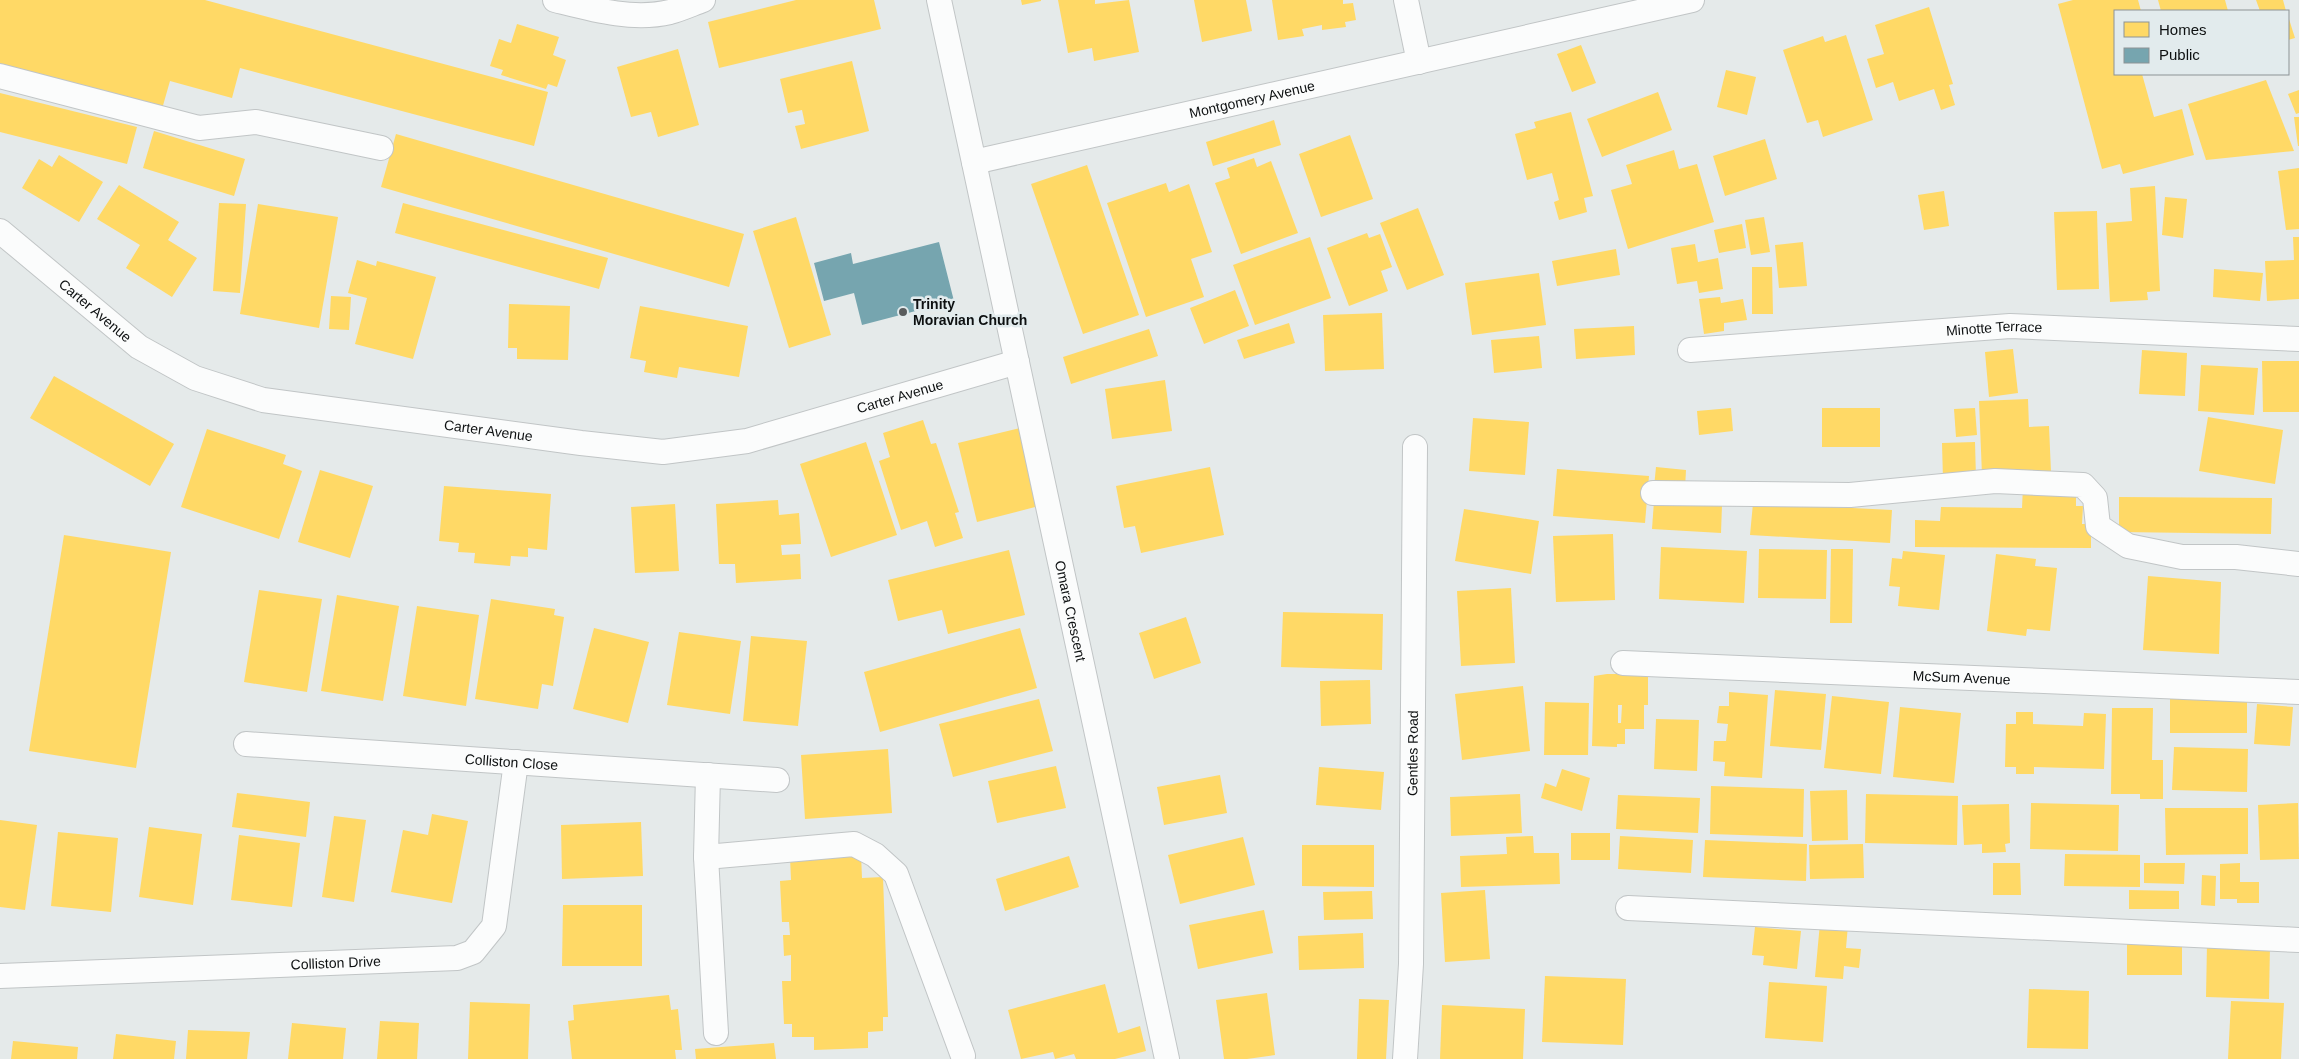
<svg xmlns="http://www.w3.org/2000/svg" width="2299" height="1059" viewBox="0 0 2299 1059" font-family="Arial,sans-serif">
	<rect width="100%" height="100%" fill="#e5eaea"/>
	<!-- homes -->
	<g fill="#ffd966" fill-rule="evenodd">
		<polygon points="0,0 205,0 548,92 534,146 240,68 232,98 170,81 162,109 0,65"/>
		<polygon points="796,0 874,0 881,29 719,68 708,22"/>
		<polygon points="1021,0 1041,0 1041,1 1022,5"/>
		<polygon points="1058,0 1095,0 1095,4 1129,0 1139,52 1094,61 1092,48 1068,53"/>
		<polygon points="1194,0 1246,0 1252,31 1202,42"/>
		<polygon points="1272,0 1343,0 1343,4 1353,3 1356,20 1345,22 1346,27 1322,30 1322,25 1302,29 1304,36 1278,40"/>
		<polygon points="2073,0 2138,0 2141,11 2115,11 2115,74 2142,74 2154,117 2182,109 2194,155 2123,174 2120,164 2102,169 2058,4"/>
		<polygon points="2158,0 2225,0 2228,11 2161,11"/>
		<polygon points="2256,0 2283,0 2286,11 2260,11"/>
		<polygon points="1929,7 1953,84 1949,85 1955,105 1941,110 1934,89 1899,101 1893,82 1876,88 1867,59 1884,54 1875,25"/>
		<polygon points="2288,16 2295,38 2288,40"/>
		<polygon points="517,24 559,37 553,55 566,60 557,87 548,84 546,89 501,75 503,70 490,66 499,39 511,43"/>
		<polygon points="1846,35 1873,120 1823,137 1818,120 1807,123 1783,50 1823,36 1825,42"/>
		<polygon points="1581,45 1596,83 1572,92 1557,54"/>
		<polygon points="678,49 699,125 658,137 651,112 631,117 617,67"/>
		<polygon points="852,61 869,131 801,149 795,126 805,124 802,110 788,113 780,79"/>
		<polygon points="1726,70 1756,77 1747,115 1717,107"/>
		<polygon points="2266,80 2294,151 2206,160 2188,104"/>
		<polygon points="2299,90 2299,113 2296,114 2288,94"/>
		<polygon points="1658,92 1672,130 1602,157 1587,119"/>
		<polygon points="0,93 137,127 127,164 0,132"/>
		<polygon points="1571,112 1593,196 1584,198 1587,212 1559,220 1554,202 1559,200 1552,173 1527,180 1515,134 1536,128 1534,122"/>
		<polygon points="2294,117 2299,117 2299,146 2298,146"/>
		<polygon points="1274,120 1281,145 1213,166 1206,142"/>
		<polygon points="154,131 245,159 234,196 143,168"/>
		<polygon points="396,134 744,234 729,287 381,187"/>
		<polygon points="1350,135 1373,199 1321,217 1299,154"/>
		<polygon points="1765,139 1777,179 1725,196 1713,156"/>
		<polygon points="1674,150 1679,169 1697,164 1714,222 1628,249 1611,190 1632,184 1626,165"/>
		<polygon points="59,155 103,182 79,222 22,188 39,159 52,167"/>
		<polygon points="1254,158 1257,167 1271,161 1298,233 1241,254 1215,183 1230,178 1227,168"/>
		<polygon points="1087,165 1139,315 1083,334 1031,184"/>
		<polygon points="2299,168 2299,229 2286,230 2278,171"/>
		<polygon points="1166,183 1169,192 1189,184 1212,252 1191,259 1204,297 1146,317 1107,203"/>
		<polygon points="119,185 179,222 168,240 197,258 172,297 126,268 140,245 97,219"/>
		<polygon points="2155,186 2160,291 2147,292 2148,300 2110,302 2106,223 2132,221 2130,188"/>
		<polygon points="1944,191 1949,226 1924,230 1918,195"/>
		<polygon points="2165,197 2187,199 2183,238 2162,235"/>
		<polygon points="219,203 246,204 240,293 213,291"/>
		<polygon points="403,203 608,258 599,289 395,233"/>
		<polygon points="258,204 338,217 319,328 240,314"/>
		<polygon points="1418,208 1444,275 1407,290 1380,223"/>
		<polygon points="2097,211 2099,289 2057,290 2054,212"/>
		<polygon points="796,217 831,335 789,348 753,231"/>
		<polygon points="1764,217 1770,252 1751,255 1745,220"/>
		<polygon points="1742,224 1746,248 1719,253 1714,230"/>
		<polygon points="1367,233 1369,238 1380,234 1392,267 1381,271 1388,291 1349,306 1327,248"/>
		<polygon points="1310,237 1331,298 1255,325 1233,265"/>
		<polygon points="2293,237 2299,237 2299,299 2267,301 2265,261 2294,260"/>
		<polygon points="1803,242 1807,286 1779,288 1775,245"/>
		<polygon points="1695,244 1698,262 1718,258 1723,289 1699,293 1697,281 1677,284 1671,248"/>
		<polygon points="1616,249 1620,275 1557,286 1552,261"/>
		<polygon points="357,260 376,266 377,261 436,277 413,359 355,344 367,298 348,293"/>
		<polygon points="1752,267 1772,267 1773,314 1752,314"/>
		<polygon points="2214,269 2263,273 2260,301 2213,297"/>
		<polygon points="1539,273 1546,325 1472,335 1465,283"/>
		<polygon points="1235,290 1249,326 1204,344 1190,308"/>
		<polygon points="331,296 351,297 349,330 329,329"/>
		<polygon points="1720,297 1721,303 1743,299 1747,320 1724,323 1724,331 1704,334 1699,299"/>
		<polygon points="509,304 570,306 568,360 517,359 517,348 508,348"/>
		<polygon points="640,306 748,326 739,377 679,367 677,378 644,372 646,361 630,358"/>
		<polygon points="1382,313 1384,369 1325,371 1323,315"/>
		<polygon points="1289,323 1295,343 1244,359 1237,340"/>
		<polygon points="1634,326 1635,355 1576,359 1574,329"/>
		<polygon points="1149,329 1158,356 1071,384 1063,357"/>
		<polygon points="1539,336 1542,368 1494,373 1491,340"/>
		<polygon points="2013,349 2018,393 1989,397 1985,352"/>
		<polygon points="2142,350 2187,353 2185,396 2139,394"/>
		<polygon points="2262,361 2299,361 2299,412 2263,412"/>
		<polygon points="2201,365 2258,368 2254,415 2198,411"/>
		<polygon points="54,376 174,444 150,486 30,418"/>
		<polygon points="1165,380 1172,431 1112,439 1105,389"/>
		<polygon points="2028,399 2029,427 2049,426 2051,472 1982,475 1979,401"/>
		<polygon points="1731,408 1733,431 1699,435 1697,411"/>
		<rect x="1822" y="408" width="58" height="39"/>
		<polygon points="1975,408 1977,435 1956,437 1954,409"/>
		<polygon points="2208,417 2283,430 2275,484 2199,471"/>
		<polygon points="1473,418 1529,422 1525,475 1469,471"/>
		<polygon points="923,420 931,444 936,443 959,512 955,513 963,538 935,547 927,521 901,530 879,461 890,457 883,433"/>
		<polygon points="1020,428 1039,506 977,522 958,443"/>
		<polygon points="207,429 286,455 283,464 302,471 279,539 181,507"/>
		<polygon points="866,442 897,535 831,557 800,464"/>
		<polygon points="1975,442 1976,478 1943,480 1942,443"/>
		<polygon points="1210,467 1224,535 1141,553 1135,526 1124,528 1116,486"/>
		<polygon points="1656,467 1686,470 1685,489 1654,487"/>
		<polygon points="1557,469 1649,476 1645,523 1553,516"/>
		<polygon points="320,470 373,486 350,558 298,542"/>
		<polygon points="444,486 551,494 547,550 528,548 528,557 511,556 510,566 474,563 475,553 458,552 459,543 439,541"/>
		<polygon points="2023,486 2076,487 2076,506 2083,506 2082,524 2091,524 2091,548 1915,547 1915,520 1940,521 1941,507 2022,508"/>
		<polygon points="2119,497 2272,498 2271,534 2119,532"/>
		<polygon points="778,500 779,515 799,513 801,544 781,545 782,555 800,554 801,579 736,583 735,564 719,564 716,504"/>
		<polygon points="1654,501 1722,505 1721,533 1652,529"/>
		<polygon points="1753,503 1892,510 1890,543 1750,535"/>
		<polygon points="675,504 679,571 635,573 631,507"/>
		<polygon points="1464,509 1539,521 1531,574 1455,561"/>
		<polygon points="1613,534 1615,600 1556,602 1553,536"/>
		<polygon points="64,535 171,552 136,768 29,751"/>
		<polygon points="1661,547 1747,551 1744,603 1659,599"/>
		<polygon points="1759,549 1827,550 1826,599 1758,598"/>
		<polygon points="1831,549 1853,549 1852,623 1830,623"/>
		<polygon points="1009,550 1025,615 948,634 942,610 898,621 888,580"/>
		<polygon points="1903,551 1945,555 1939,610 1898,606 1900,587 1889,586 1892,558 1902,559"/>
		<polygon points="1996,554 2036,559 2035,566 2057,568 2050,631 2027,629 2026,636 1987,631"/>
		<polygon points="2148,576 2221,582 2219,654 2143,650"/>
		<polygon points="1511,588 1515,663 1461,666 1457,591"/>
		<polygon points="259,590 322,599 307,692 244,682"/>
		<polygon points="337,595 399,606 383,701 321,691"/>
		<polygon points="491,599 555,609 554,615 564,617 553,686 542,684 538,709 475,699"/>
		<polygon points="417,606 479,615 466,706 403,696"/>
		<polygon points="1283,612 1383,614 1382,670 1281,667"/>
		<polygon points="1186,617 1201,663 1154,679 1139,633"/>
		<polygon points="594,628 649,642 628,723 573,709"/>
		<polygon points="1020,628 1037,688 880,732 864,672"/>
		<polygon points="679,632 741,641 730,714 667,705"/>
		<polygon points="751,636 807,641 798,726 743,721"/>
		<path d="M1607,674H1648V705H1644V729H1625V744H1617V747L1592,746L1594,676ZM1618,705H1622L1621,723H1618Z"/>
		<polygon points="1370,680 1371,724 1321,726 1320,681"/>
		<polygon points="1523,686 1530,751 1462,760 1455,694"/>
		<polygon points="1775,690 1826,694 1821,750 1770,746"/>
		<polygon points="1729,692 1768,695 1762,778 1724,776 1725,762 1713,761 1714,741 1726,741 1728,724 1717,723 1719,706 1729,706"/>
		<polygon points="1832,696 1889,702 1881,774 1824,768"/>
		<rect x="2170" y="697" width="77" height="36"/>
		<polygon points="1039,699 1053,751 953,777 939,724"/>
		<polygon points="1545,702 1589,703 1588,755 1544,755"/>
		<polygon points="2257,704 2293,707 2290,746 2254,744"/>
		<polygon points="1900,707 1961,713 1954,783 1893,777"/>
		<polygon points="2112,708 2153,708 2152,760 2163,760 2163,799 2140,799 2140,794 2111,794"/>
		<polygon points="2016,712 2033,712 2033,724 2083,726 2084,713 2106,714 2104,769 2034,767 2034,774 2016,774 2016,767 2005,767 2006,724 2016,724"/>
		<polygon points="1656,719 1699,720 1697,771 1654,769"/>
		<polygon points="2174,747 2248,749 2247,792 2172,790"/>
		<polygon points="888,749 892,813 805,819 801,755"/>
		<polygon points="1056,766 1066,808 997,823 988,781"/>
		<polygon points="1319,767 1384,772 1381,810 1316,805"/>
		<polygon points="1562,769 1590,778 1582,811 1541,798 1545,783 1556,787"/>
		<polygon points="1220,775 1227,813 1164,825 1157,787"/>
		<polygon points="1711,786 1804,789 1803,837 1710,834"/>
		<polygon points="1847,790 1848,840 1812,841 1810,791"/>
		<polygon points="237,793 310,802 306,837 232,827"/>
		<polygon points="1520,794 1522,833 1451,836 1450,797"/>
		<polygon points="1866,794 1958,796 1957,845 1865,843"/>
		<polygon points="1618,795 1700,798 1698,833 1616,829"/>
		<polygon points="2031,803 2119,805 2118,851 2030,849"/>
		<polygon points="2298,803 2299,859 2260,860 2258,805"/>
		<polygon points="2009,804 2010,843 2005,844 2006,852 1982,853 1982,844 1964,845 1962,805"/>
		<polygon points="2165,808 2248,808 2248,854 2166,855"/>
		<polygon points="432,814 468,821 452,903 391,892 403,830 428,835"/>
		<polygon points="334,816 366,820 354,902 322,897"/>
		<polygon points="0,820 37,825 25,910 0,907"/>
		<polygon points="641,822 643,876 562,879 561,825"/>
		<polygon points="149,827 202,834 193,905 139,897"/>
		<polygon points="58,832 118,838 111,912 51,906"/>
		<rect x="1571" y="833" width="39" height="27"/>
		<polygon points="239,835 300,843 292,907 231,900"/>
		<polygon points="1533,836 1534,853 1559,853 1560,884 1461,887 1460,856 1507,854 1506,837"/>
		<polygon points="1620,836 1693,840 1691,873 1618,869"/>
		<polygon points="1243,837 1255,885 1180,904 1168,855"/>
		<polygon points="1705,840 1807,844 1806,881 1703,877"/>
		<polygon points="1863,844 1864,878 1810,879 1809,845"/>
		<polygon points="1302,845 1374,845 1374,887 1302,886"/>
		<polygon points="861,854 862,878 883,877 888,1017 883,1017 883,1031 868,1032 868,1048 814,1050 814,1037 792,1037 792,1024 784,1024 782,981 791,981 791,955 784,956 783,935 790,935 789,922 782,922 780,881 791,880 790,857"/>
		<polygon points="2065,854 2140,855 2140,887 2064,886"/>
		<polygon points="1069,856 1079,887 1005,911 996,879"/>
		<polygon points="1993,863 2020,863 2021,895 1993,895"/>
		<polygon points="2144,863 2185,863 2184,884 2144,883"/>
		<polygon points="2240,863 2240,882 2259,882 2259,903 2237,903 2237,899 2220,899 2220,864"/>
		<polygon points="2202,875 2216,876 2215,906 2201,905"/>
		<polygon points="1485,890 1490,959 1445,962 1441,893"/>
		<polygon points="2129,890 2179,891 2179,909 2129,909"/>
		<polygon points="1372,891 1373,919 1324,920 1323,892"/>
		<polygon points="563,905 642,905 642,966 562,966"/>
		<polygon points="1264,910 1273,953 1198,969 1189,925"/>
		<polygon points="1820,923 1848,925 1846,948 1861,949 1859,968 1844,966 1843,979 1815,977"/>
		<polygon points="1755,927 1801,931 1797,969 1763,965 1764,956 1752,955"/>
		<polygon points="1363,933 1364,968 1299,970 1298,936"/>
		<rect x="2127" y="944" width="55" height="31"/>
		<polygon points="2207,944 2270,945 2269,999 2206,997"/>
		<polygon points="1545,976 1626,979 1623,1045 1542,1042"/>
		<polygon points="1769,982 1827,986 1823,1042 1765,1038"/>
		<polygon points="1105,984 1118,1033 1140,1026 1146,1051 1115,1059 1076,1059 1074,1054 1055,1059 1053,1052 1021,1059 1008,1010"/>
		<polygon points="2029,989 2089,991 2088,1049 2027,1048"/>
		<polygon points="1267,993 1275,1055 1247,1059 1224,1059 1216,1000"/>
		<polygon points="669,995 671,1010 678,1009 682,1050 675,1050 676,1059 572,1059 568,1021 574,1020 573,1005"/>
		<polygon points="1359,999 1389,1000 1386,1059 1357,1059"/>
		<polygon points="2231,1001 2284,1003 2281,1059 2228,1059"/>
		<polygon points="470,1002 530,1004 528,1059 468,1059"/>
		<polygon points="1442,1005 1525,1009 1523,1059 1440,1059"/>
		<polygon points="380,1021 419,1023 417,1059 377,1059"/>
		<polygon points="292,1023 346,1028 343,1059 288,1059"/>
		<polygon points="188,1030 250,1032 247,1059 186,1059"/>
		<polygon points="116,1034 176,1041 174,1059 113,1059"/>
		<polygon points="13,1041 78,1047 77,1059 11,1059"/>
		<polygon points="774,1043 776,1059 696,1059 695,1049"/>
	</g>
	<!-- public -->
	<polygon fill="#76a5af" points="939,242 954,301 862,325 854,293 824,301 814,263 851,253 853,264"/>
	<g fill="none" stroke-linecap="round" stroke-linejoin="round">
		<defs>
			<g id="minor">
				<path d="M555,0C591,9 632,21 670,12C681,9 692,4 703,0"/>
				<path id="s1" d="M939,0L1167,1059"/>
				<polyline points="1406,0 1419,62"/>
				<polyline points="0,76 199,128 256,122 381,148"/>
				<path id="s2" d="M974,162L1692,0"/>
				<path id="s3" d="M0,231L139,347L195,378L263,400L581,443L663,452L747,441L1017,362"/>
				<path id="s4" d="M1690,350L2010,326L2299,339"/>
				<polyline points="1653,493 1850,495 1995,481 2083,485 2095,498 2098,526 2128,546 2182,557 2236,557 2299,564"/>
				<path id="s5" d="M1623,663L2299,692"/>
				<path id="s6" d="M246,744L777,780"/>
				<polyline points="708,775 706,857 716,1033"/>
				<polyline points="706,857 854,844 875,855 896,874 963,1056"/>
				<polyline points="1628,908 2299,940"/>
				<path id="s7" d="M0,976L457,958L473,952L494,926L516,762"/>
				<path id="s8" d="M1405,1059L1411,964L1415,447"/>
			</g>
		</defs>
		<!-- minor casing -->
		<use href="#minor" stroke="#c1c5c6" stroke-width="26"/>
		<!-- minor -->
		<use href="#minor" stroke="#fbfcfc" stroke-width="24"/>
	</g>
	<!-- markers -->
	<circle fill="#595c5d" stroke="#e2ebed" stroke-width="2" cx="903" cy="312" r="5"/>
	<g text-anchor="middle" stroke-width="5" stroke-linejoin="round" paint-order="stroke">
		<!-- street labels -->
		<g font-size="14" fill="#0d1011" stroke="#e2ebed">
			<text dy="5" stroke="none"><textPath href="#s2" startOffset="285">Montgomery Avenue</textPath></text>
			<text dy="5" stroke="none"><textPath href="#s3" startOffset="124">Carter Avenue</textPath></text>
			<text dy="5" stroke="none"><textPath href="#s4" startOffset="305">Minotte Terrace</textPath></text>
			<text dy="5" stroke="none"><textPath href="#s3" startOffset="964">Carter Avenue</textPath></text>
			<text dy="5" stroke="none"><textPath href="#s3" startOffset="544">Carter Avenue</textPath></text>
			<text dy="5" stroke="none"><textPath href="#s1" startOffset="625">Omara Crescent</textPath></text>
			<text dy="5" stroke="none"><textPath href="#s5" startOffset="339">McSum Avenue</textPath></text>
			<text dy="5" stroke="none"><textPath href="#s8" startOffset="306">Gentles Road</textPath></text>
			<text dy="5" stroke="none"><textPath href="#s6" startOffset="266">Colliston Close</textPath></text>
			<text dy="5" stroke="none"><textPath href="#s7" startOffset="336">Colliston Drive</textPath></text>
		</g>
		<!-- poi labels -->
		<g font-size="14" font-weight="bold" fill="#0d1011" stroke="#e2ebed" text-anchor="start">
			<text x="913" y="309">Trinity<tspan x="913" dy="16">Moravian Church</tspan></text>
		</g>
	</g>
	<!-- legend -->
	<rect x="2114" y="10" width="175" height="65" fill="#e2ebed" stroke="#8d9395"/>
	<rect x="2124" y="22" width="25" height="15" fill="#ffd966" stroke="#8d9395"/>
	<text x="2159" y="35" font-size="15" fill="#0d1011">Homes</text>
	<rect x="2124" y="48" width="25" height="15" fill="#76a5af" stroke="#8d9395"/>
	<text x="2159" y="60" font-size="15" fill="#0d1011">Public</text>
</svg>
